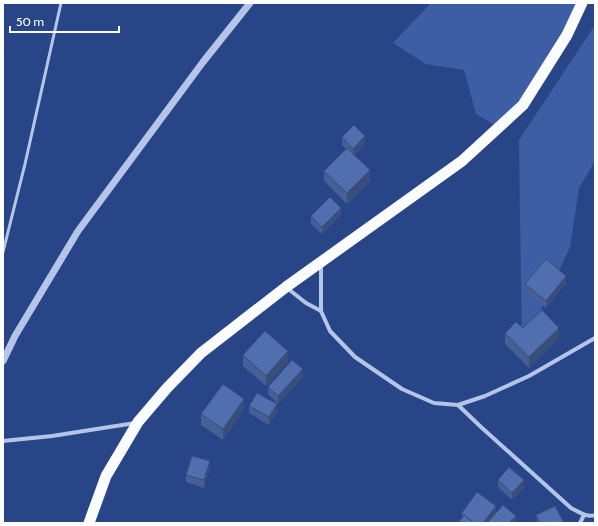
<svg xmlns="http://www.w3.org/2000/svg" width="598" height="526" viewBox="0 0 598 526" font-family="Cabin,sans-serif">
	<rect width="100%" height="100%" fill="#284687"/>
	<!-- green -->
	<g fill="#3d5ea4">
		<polygon points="431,3 576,3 545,77 499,128 476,114 464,70 426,64 393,43"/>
		<polygon points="595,25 595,161 579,188 570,247 522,352 519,140"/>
	</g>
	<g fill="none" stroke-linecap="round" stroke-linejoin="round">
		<!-- service -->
		<polyline stroke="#b4c5e8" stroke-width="3" points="3,252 25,164 61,3"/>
		<!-- minor -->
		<g stroke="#b4c5e8" stroke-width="4">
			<polyline points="287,288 306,303 321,311 330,331 355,357 402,389 434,403 458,405 485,396 529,376 595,338"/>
			<polyline points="321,311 321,264"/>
			<path d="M458,405L481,427L571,508C579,512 587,518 595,515"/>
			<polyline points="3,441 52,436 135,423"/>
			<polyline points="580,523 584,515"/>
		</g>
		<!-- tertiary -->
		<polyline stroke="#b4c5e8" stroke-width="7" points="3,361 15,336 78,231 203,62 250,3"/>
		<!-- trunk -->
		<polyline stroke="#fafcfe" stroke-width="11" points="89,523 106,476 138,422 167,388 201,353 286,287 462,161 523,105 567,35 582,3"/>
	</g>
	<!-- wall -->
	<g fill="#465f96">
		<polygon points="342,137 365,144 354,155 370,181 347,204 324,181 324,171 346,149 342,145"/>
		<polygon points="341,215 322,234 311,224 311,216"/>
		<polygon points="566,283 546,308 525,291 525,284"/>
		<polygon points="523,328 559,338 529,368 505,344 505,333"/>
		<polygon points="243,355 288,362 266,386 243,366"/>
		<polygon points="303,377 278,404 268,394 268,387"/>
		<polygon points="249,406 277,412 269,425 249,413"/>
		<polygon points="244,410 223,440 201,425 201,414"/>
		<polygon points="210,468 204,488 186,482 186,475"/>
		<polygon points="498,480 524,488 512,500 498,487"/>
		<polygon points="536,515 564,523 537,523"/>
	</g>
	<!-- shaded-wall -->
	<g fill="#394e7a">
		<polygon points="365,136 365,144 353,156 353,149"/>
		<polygon points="370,170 370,181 347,204 347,193"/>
		<polygon points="341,208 341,215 322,234 322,227"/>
		<polygon points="566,276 566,283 546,308 546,301"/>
		<polygon points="559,328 559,338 529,368 529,357"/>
		<polygon points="288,351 288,362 266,386 266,376"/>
		<polygon points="303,369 303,377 278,404 278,396"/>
		<polygon points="244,399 244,410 223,440 223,429"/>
		<polygon points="277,404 277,412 269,425 269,417"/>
		<polygon points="210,461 210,468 204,488 204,480"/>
		<polygon points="524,480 524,488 512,500 512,493"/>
		<polygon points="496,506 496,513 489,523 483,523"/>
		<polygon points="516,516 516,523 509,523"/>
	</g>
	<!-- building -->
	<g fill="#516faf" stroke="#394e7a">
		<polygon points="354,125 365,136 353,149 342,137"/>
		<polygon points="347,148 370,170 347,193 324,171"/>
		<polygon points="330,197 341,208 322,227 311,216"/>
		<polygon points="546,259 566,276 546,301 525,284"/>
		<polygon points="542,310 559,328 529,357 505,333 516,322 523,328"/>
		<polygon points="265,331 288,351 266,376 243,355"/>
		<polygon points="292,360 303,369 278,396 268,387"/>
		<polygon points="223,384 244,399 223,429 201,414"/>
		<polygon points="257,393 277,404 269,417 249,406"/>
		<polygon points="192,456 210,461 204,480 186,475"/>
		<polygon points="509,467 524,480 512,493 498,480"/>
		<polygon points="477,492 496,506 483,523 474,523 464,515 464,516 461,514"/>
		<polygon points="503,505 516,516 509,523 487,523"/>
		<polygon points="555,506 564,523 540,523 536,515"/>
		<polygon points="464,515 474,523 458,523"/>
	</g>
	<!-- border -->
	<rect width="598" height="526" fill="none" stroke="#ffffff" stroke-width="8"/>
	<!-- scale -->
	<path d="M10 26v6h109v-6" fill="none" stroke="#ffffff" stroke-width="2"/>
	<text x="16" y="26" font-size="12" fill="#ffffff" stroke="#284687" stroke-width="3" paint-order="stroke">50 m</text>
</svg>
